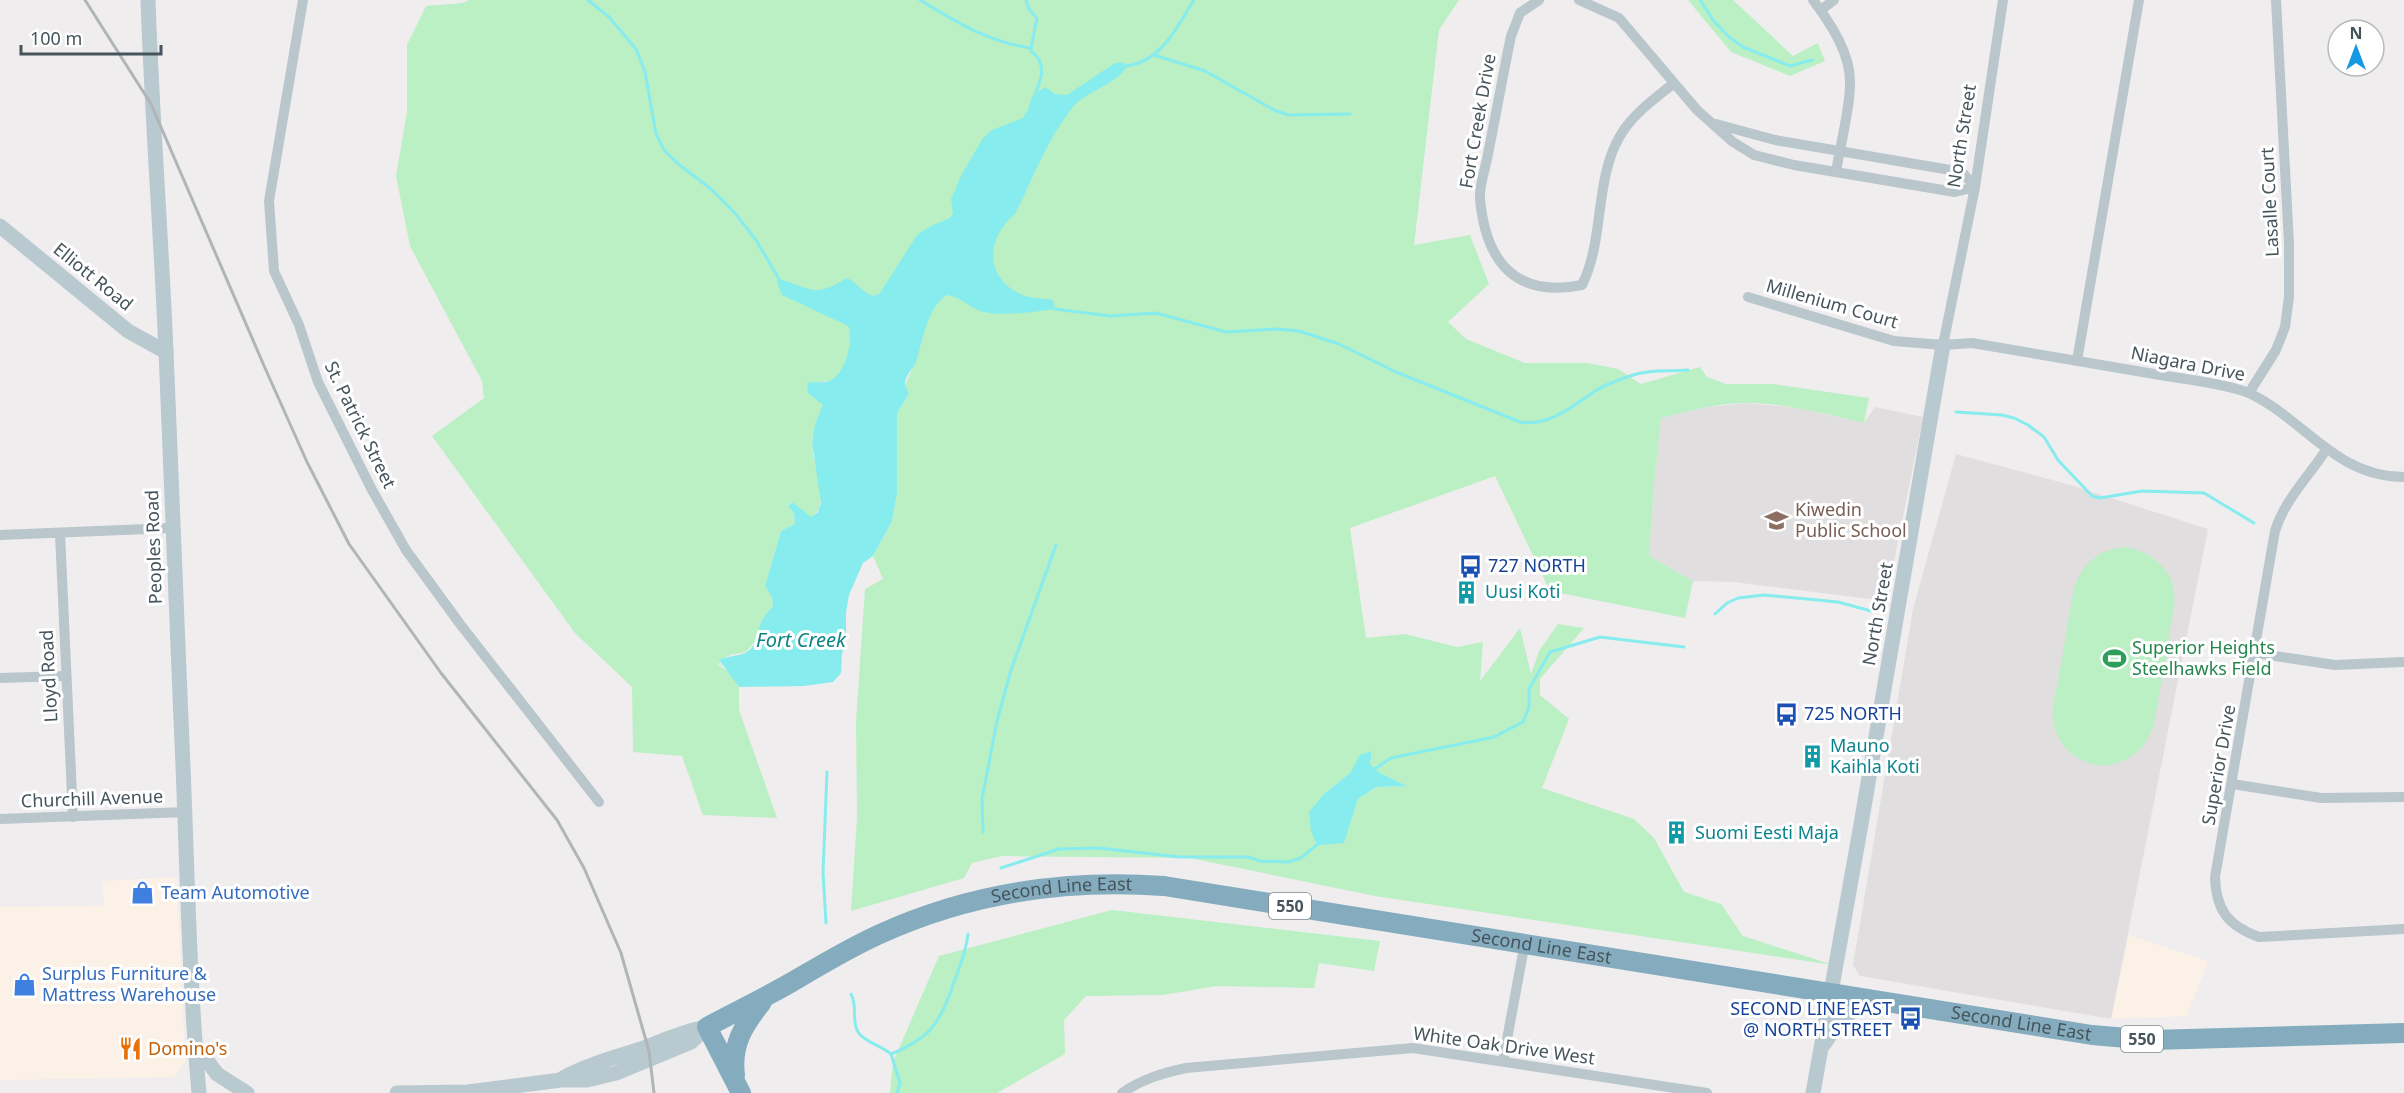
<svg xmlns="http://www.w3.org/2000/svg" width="2404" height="1093" viewBox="0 0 2404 1093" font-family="'Noto Sans',sans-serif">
	<rect width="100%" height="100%" fill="#f0edee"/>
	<!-- commercial -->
	<g fill="#fcf1e6">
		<polygon points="177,877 185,1062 174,1077 0,1080 0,907 104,906 102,881"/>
		<polygon points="2129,935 2208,961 2187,1016 2111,1019"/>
	</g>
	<!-- education -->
	<g fill="#e1dee0">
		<polygon points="1747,403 1798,408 1864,423 1875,407 1923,417 1886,601 1733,582 1693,581 1649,556 1654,484 1661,417 1709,407"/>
		<polygon points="1956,454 2067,484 2208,529 2111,1019 1860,976 1853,965 1913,609"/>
	</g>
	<!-- green -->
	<g fill="#bbefc4" fill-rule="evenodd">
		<path d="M469,0H1459L1439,30L1414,245L1470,235L1489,284L1448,322L1466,339L1525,363H1588L1618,369L1641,384L1700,367L1707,377L1726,384H1773L1869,398L1864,423C1826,414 1788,404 1749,403C1720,402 1689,411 1661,418L1654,484L1649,556L1693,581L1685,618L1550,591L1495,476L1350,528L1366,638L1405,634L1457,647L1483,642L1480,681L1520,628L1531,674L1539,651L1558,624L1584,628L1540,679V695L1569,719L1542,788L1634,819L1654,838L1684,892L1721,904L1743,936L1833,965L1375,896L1190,858L1002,856L972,863L964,878L851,911L857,817L856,721L865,589L883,579L873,556L892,521L897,493V413L909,394L905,385L912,369L821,382L818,399L823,405C820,417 813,428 812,442C812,464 825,487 819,509L811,518L792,502L788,505L794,513L795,525L781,531L765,586L772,597L773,606L761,621L757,639L746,652L730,655L719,661L722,666L710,659L730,673L739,687V710L777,818L703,815L682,756L633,752L632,687L575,633L432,436L484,398L482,381L410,246L396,176L407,112V45L426,6L462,3ZM1372,751L1370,764L1380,773L1406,786L1376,787L1358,799L1344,842L1324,794L1351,772Z"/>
		<polygon points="1688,0 1733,0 1793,56 1818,43 1825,61 1790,76 1731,52"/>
		<path d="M2126,547C2156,553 2178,574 2174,607L2154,724C2147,745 2135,759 2113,764C2102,767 2092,765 2082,760C2066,754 2056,737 2053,720C2051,706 2057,689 2059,675C2064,646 2069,617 2074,588C2083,563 2099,549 2126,547Z"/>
		<polygon points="1112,910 1380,941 1374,971 1319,963 1314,988 1217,986 1163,995 1086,996 1064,1020 1065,1054 997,1093 890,1093 893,1062 939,956"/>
	</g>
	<!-- water -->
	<g fill="#87eced">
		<path d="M1123,62L1127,66C1115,86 1087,90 1072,108C1047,140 1033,178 1015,214C986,238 984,277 1020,294C1030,299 1043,298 1053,300L1055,309C1034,312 1000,317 980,311C967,306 961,297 947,295C928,306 923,339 917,359C915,367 904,376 905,385C906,388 908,391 909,394L897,413V493L892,521L873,556L863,563L849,595L846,613V646L842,653L841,673L833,682L804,686L739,687L719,660C727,656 740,656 747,652C758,645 757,632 761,622C764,616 769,611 773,606L772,597L765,586L781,531L795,524L794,513L788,506L792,502L811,517L818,512L821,503L812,443L815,424L823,405L808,393L807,383C814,381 824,384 831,380C847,371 852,343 849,327L844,324L782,295L777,282L779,279C812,289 815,298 847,278C858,283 862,293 874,296L880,293L917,235L931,226L950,218L953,213L951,199L962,174L983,138L992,130L1023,118L1039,91L1045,87L1055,94L1067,95L1115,63Z"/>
		<polygon points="1372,751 1370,764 1380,773 1407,786 1376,787 1358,799 1344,843 1317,845 1311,831 1309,812 1324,794 1351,772 1360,755"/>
	</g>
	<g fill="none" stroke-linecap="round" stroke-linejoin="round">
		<!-- stream -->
		<g stroke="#87eced" stroke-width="3">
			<polyline points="588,0 609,17 636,49 645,72 656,134 664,150 677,163 711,189 734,212 756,240 779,279"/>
			<path d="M920,0C957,22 987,42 1031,48"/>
			<polyline points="1026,0 1029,9 1037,18 1031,48"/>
			<polyline points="1700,0 1713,20 1729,37 1743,47 1790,66 1812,60"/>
			<polyline points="1154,55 1205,71 1274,110 1288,115 1350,114"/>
			<path d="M1127,66C1162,61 1177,27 1194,0"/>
			<path d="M1030,107C1037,87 1052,67 1031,51V48"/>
			<path d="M1055,309L1110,316L1156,313L1226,332L1278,329L1299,331L1339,344L1396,372L1520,422C1549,427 1573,406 1595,391C1606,384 1621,379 1633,375C1651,369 1670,372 1688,370"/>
			<polyline points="1956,412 2002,415 2014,418 2028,425 2044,437 2058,460 2092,496 2100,498 2142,491 2204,493 2254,523"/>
			<polyline points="1715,614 1727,603 1738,598 1764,595 1838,602 1871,611"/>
			<polyline points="1373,770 1391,758 1494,737 1523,722 1529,707 1529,689 1550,652 1600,637 1684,647"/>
			<polyline points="983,832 982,799 997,721 1011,670 1056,545"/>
			<polyline points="1001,868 1059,849 1098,848 1180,857 1249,857 1260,861 1288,862 1301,858 1318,844"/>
			<polyline points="826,923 823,872 827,772"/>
			<path d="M851,994C858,1006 851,1020 858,1032C864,1042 882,1046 891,1054L900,1083L897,1093"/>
			<path d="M891,1054C928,1039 939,1025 952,988C958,970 966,954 968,934"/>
		</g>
		<!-- street -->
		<g stroke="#b9c6cb" stroke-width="10">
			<polyline points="303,0 269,201 274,271 299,325 318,382 372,490 406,550 460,624 599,802"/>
			<path d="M1539,0L1520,13L1511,36C1503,75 1496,114 1488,154C1486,167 1479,185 1480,199C1486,262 1515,298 1582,285C1605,239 1594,180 1620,136C1632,115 1654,99 1673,84"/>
			<polyline points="1579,0 1619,18 1697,110 1733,142 1754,155 1794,165 1955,192 1975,187"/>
			<path d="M1813,0C1831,24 1851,54 1850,84C1850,109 1840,146 1836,172"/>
			<polyline points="1821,10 1834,0"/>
			<polyline points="1716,124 1775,140 1962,172 1975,187"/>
			<path d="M1748,297L1894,341L1943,345L1972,343C2036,354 2101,365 2166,376C2187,379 2233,385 2251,394C2306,421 2336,477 2404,477"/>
			<polyline points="1943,345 1975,187 2003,0"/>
			<polyline points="2077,361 2139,0"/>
			<polyline points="2249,393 2276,350 2285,327 2289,297 2289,244 2276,0"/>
			<path d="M2326,450C2309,476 2284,501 2275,531L2215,877C2216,910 2228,926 2259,937L2404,929"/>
			<polyline points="60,534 73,817"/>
			<polyline points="0,535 172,528"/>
			<polyline points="2255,653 2335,665 2404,662"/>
			<polyline points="0,678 65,676"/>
			<polyline points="2232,784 2321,798 2404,797"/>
			<polyline points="0,819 186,812"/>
			<polyline points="1503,1061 1525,942"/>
			<path d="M1122,1093C1142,1079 1163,1073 1186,1068L1413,1048L1707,1093"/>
		</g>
		<!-- secondary -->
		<g stroke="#b9c9d0" stroke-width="15">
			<path d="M148,0C152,117 161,234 166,351C172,474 175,597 181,720C187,844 188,969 199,1093"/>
			<polyline points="0,226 128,331 166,352"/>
			<polyline points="195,1044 217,1074 247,1093"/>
			<path d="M1824,1044C1838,1023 1849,1007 1875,1002"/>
			<path d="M563,1078C589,1064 616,1057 644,1048C665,1040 684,1031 707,1027"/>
			<polyline points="397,1093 468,1092 561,1080 587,1080 616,1073 691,1042 707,1027"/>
			<polyline points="1813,1093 1860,830 1943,345"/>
		</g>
		<!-- highway -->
		<g stroke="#84acbe" stroke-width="20">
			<path d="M735,1075C731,1044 744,1025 762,1002"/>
			<path id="s1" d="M741,1093L707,1027C735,1012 764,998 792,982C821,965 849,948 880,934C970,893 1066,879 1164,886L2092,1035L2151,1040L2404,1033"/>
		</g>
		<!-- rail -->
		<polyline stroke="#b0b5b8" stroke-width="3" points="85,0 151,104 265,368 307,462 349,544 441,673 557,820 584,868 621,953 649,1051 654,1093"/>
	</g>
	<!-- icons -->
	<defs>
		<symbol id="school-bare" viewBox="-9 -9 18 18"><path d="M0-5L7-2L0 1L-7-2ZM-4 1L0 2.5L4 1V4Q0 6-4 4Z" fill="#8d6e63" stroke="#fff" stroke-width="2.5" paint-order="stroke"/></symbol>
		<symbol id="bus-bare" viewBox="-9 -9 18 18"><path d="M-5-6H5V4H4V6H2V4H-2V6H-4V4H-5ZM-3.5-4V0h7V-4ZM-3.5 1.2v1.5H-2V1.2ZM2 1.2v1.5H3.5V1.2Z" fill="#1a4fb4" stroke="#fff" stroke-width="2.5" paint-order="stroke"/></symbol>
		<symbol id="building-bare" viewBox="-9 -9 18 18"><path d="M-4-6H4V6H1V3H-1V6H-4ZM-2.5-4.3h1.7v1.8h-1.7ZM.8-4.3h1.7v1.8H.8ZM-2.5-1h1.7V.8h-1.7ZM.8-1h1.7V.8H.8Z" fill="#0f9aa8" stroke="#fff" stroke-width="2.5" paint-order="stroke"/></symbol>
		<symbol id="stadium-bare" viewBox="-9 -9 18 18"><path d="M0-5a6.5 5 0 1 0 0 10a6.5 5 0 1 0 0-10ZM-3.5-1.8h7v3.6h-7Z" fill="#2e9e5b" stroke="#fff" stroke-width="2.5" paint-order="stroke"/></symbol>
		<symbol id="shop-bare" viewBox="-9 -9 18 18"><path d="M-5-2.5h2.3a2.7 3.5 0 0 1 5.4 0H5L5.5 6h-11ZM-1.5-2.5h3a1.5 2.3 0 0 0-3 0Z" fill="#3f7fe0" stroke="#fff" stroke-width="2.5" paint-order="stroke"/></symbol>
		<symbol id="restaurant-bare" viewBox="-9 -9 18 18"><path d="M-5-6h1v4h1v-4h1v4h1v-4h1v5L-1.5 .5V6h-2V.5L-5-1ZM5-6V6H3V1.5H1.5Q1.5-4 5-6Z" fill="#e8710a" stroke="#fff" stroke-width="2.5" paint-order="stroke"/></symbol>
	</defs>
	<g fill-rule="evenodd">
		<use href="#school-bare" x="1760" y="504" width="33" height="33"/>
		<use href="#bus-bare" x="1454" y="550" width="33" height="33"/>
		<use href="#building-bare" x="1450" y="576" width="33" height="33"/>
		<use href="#stadium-bare" x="2098" y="642" width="33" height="33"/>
		<use href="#bus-bare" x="1770" y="698" width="33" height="33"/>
		<use href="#building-bare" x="1796" y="740" width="33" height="33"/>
		<use href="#building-bare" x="1660" y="816" width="33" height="33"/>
		<use href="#shop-bare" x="126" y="876" width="33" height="33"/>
		<use href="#shop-bare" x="8" y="968" width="33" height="33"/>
		<use href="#bus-bare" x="1894" y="1002" width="33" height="33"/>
		<use href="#restaurant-bare" x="114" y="1032" width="33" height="33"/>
	</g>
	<g text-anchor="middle" stroke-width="6" stroke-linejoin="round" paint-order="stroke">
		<!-- shield labels -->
		<g fill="#fff" stroke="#7e888c" stroke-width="1.5">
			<rect x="1269" y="893" width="42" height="26" rx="4.5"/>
			<rect x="2121" y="1026" width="42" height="26" rx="4.5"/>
		</g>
		<g font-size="16" font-weight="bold" fill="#46555b">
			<text x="1290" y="912">550</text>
			<text x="2142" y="1045">550</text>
		</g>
		<!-- street labels -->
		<g font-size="18" fill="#46555b" stroke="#fff">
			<text transform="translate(1478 121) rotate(-80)" y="6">Fort Creek Drive</text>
			<text transform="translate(1962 136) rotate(-81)" y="6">North Street</text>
			<text transform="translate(2270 202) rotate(-93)" y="6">Lasalle Court</text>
			<text transform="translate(93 277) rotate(39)" y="6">Elliott Road</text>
			<text transform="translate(1832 304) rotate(16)" y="6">Millenium Court</text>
			<text transform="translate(2188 364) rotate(11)" y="6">Niagara Drive</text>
			<text transform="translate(360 425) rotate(64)" y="6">St. Patrick Street</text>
			<text transform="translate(154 547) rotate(-92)" y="6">Peoples Road</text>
			<text transform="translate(1878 614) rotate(-80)" y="6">North Street</text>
			<text transform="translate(49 676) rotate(-93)" y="6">Lloyd Road</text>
			<text transform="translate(2219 765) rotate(-80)" y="6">Superior Drive</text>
			<text transform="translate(92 799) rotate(-2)" y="6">Churchill Avenue</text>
			<text dy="6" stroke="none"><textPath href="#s1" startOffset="459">Second Line East</textPath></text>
			<text dy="6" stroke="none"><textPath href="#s1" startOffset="944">Second Line East</textPath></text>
			<text dy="6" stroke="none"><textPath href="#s1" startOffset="1430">Second Line East</textPath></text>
			<text transform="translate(1504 1046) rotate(8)" y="6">White Oak Drive West</text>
		</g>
		<!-- education labels -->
		<g font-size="18" fill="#785e54" stroke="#fff" text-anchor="start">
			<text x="1795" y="516">Kiwedin<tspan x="1795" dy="21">Public School</tspan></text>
		</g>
		<!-- transit labels -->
		<g font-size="18" fill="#164399" stroke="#fff" text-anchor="start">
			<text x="1488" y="572">727 NORTH</text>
			<text x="1804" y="720">725 NORTH</text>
			<text x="1892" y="1015" text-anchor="end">SECOND LINE EAST<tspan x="1892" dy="21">@ NORTH STREET</tspan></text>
		</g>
		<!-- culture labels -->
		<g font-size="18" fill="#0d838f" stroke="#fff" text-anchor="start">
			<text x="1485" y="598">Uusi Koti</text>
			<text x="1830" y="752">Mauno<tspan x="1830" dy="21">Kaihla Koti</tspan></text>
			<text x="1695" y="839">Suomi Eesti Maja</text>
		</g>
		<!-- leisure labels -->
		<g font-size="18" fill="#27864d" stroke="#fff" text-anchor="start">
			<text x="2132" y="654">Superior Heights<tspan x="2132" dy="21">Steelhawks Field</tspan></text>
		</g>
		<!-- shop labels -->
		<g font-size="18" fill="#366cbe" stroke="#fff" text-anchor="start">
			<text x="161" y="899">Team Automotive</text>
			<text x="42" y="980">Surplus Furniture &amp;<tspan x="42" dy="21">Mattress Warehouse</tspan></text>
		</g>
		<!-- food labels -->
		<g font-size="18" fill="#c56008" stroke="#fff" text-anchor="start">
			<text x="148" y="1055">Domino's</text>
		</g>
		<!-- water labels -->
		<g font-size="20" font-style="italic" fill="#0c8384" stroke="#fff">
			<text x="801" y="647">Fort Creek</text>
		</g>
	</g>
	<!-- north arrow -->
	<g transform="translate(2356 48)"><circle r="28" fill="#ffffff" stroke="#b5bbbd" stroke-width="1.5"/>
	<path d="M0-4.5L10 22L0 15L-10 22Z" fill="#1698e2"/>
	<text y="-9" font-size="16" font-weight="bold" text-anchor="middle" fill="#46555b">N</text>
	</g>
	<!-- scale -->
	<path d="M21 45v9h140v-9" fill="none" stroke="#46555b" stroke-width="3"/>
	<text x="30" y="45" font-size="18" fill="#46555b" stroke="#ffffff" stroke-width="4.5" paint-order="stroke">100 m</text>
</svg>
